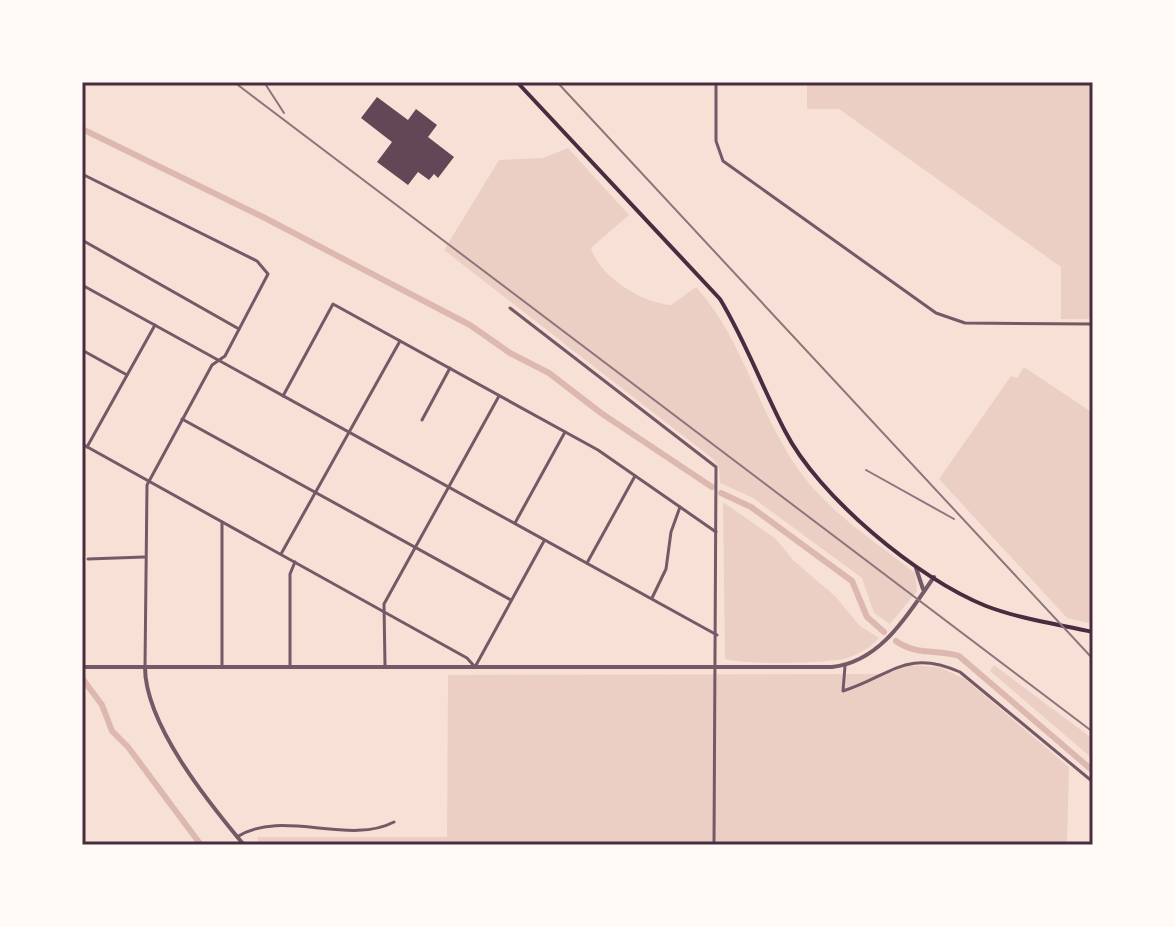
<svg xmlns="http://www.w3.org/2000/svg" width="1175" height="927" viewBox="0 0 1175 927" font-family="Lato,sans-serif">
	<rect width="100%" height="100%" fill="#f7e1d7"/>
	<!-- green -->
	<g fill="#ebcfc5">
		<polygon points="807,82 1093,82 1093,319 1061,319 1061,267 839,109 807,109"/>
		<path d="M568,148L629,215L591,248C600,277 642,303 671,305L696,287C745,341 758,415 801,473C831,514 876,542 915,573L917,591L890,624L874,613L862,578L753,498L720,483L719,468L713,459L444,250L499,160L543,158Z"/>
		<polygon points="1024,367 1093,413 1093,624 1067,618 939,479 1011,376 1017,378"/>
		<path d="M723,502L776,539L794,561L835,596L860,626L879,638C870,648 859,654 847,658C825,664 747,665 725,659Z"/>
		<polygon points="909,665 939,667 965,679 1069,767 1067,845 259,845 257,837 447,837 448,675 886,674"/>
		<polygon points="994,665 1093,739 1093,759 990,671"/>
	</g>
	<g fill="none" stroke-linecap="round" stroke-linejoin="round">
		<!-- canal -->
		<g stroke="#dcb8b0" stroke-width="6">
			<polyline points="82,129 263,217 470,325 510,353 549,373 601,413 712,487"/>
			<polyline points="721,493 751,507 852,581 867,617 884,632"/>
			<path d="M896,641C917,656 936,649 959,656L1093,771"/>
			<polyline points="82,678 102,705 112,731 128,747 201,845"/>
		</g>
	</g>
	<!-- building -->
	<polygon fill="#644757" points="377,97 408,120 416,109 437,125 428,137 454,157 438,178 434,174 429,180 418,172 408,185 377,162 392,142 361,118"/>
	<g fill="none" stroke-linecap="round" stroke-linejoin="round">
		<!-- minor -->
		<g stroke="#755966" stroke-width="3">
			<polyline points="716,82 716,141 723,161 936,313 965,323 1093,324"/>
			<polyline points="82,174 257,261 268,274 225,356 212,365 147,485 145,667"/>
			<polyline points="82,240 239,329"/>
			<polyline points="82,285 717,635"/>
			<polyline points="510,308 716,467 714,845"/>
			<polyline points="82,350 127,375"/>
			<polyline points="283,396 333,304 598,450 716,532"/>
			<polyline points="182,419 511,600"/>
			<polyline points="422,420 450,368"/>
			<polyline points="82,444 467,658 475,667 544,541"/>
			<polyline points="87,447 155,325"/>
			<polyline points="515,523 565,432"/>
			<polyline points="281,554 400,341"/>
			<polyline points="88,559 144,557"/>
			<polyline points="587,563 635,476"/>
			<polyline points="652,598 666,569 671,532 680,507"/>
			<polyline points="290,665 290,574 295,562"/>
			<polyline points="222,666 222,522"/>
			<polyline points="385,666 384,604 499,396"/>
			<path d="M845,666L843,691C891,676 906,648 960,672L1093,782"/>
			<path d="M237,837C282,808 348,846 394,822"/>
		</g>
		<!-- tertiary -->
		<g stroke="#755966" stroke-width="4">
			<polyline points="916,568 923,589"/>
			<path d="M82,667H832C881,662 908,614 934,577"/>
			<path d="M145,667C145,724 208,802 244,845"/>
		</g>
		<!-- primary -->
		<path stroke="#4a2c40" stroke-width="4" d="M517,82L720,299C746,342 762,387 785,431C818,496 918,579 986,606C1020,619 1057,624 1093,632"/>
		<!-- rail -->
		<g stroke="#8f747c" stroke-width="2">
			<polyline points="234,82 1093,732"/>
			<polyline points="264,82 284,113"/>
			<polyline points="557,82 1093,659"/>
			<polyline points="866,470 954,519"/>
		</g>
	</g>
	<!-- border -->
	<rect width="1175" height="927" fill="none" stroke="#fffaf5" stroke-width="168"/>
	<rect x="84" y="84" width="1007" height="759" fill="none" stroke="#4a2c40" stroke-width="3"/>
</svg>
